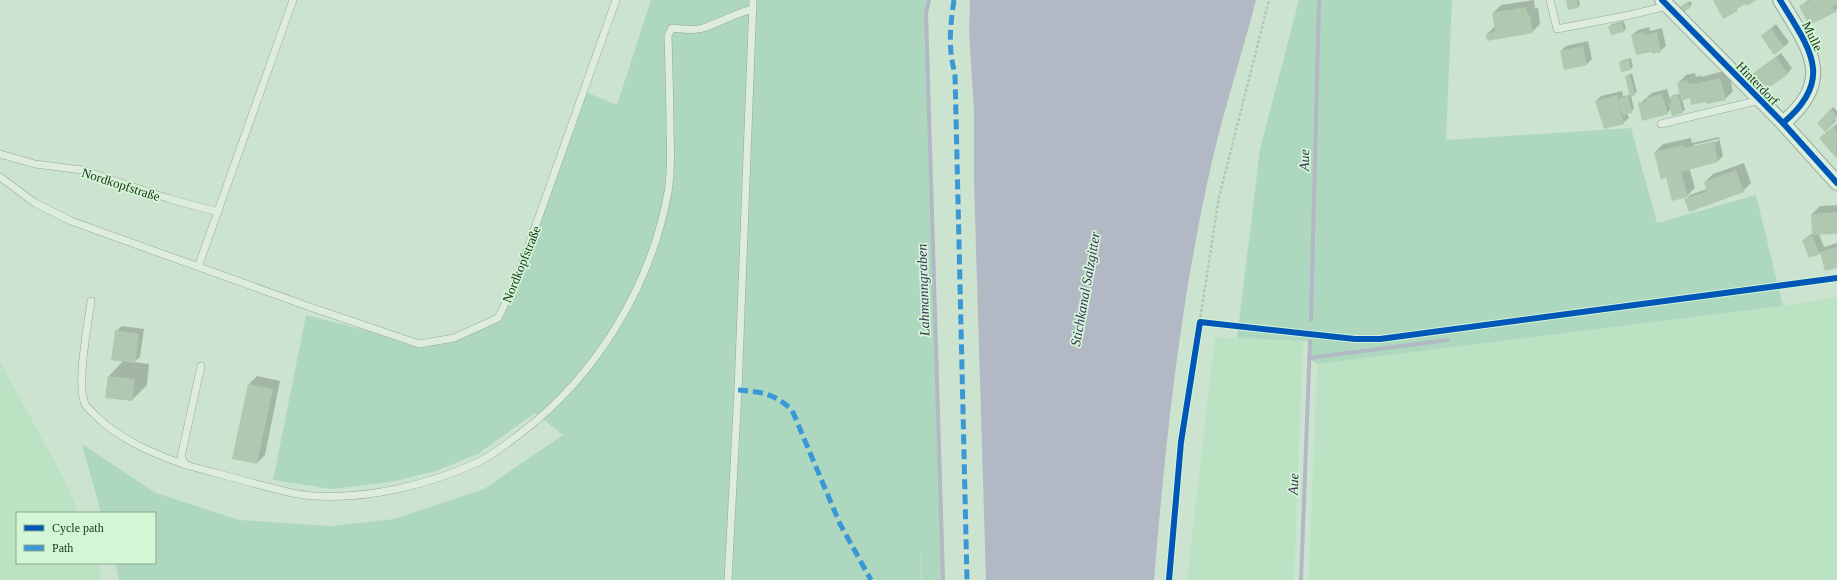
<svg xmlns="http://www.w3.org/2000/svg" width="1837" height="580" viewBox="0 0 1837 580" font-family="'Times New Roman',serif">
	<rect width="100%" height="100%" fill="#cce4cf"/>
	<!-- farmland -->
	<g fill="#bbe2c3">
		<polygon points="1837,297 1837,580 1309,580 1317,364 1783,306"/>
		<polygon points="1215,337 1303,340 1294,580 1187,580"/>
		<polygon points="0,362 62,475 79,513 17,513 17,563 98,563 102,580 0,580"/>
	</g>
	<!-- green -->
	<g fill="#aed7c0">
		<polygon points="651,0 929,0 926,13 943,580 922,580 920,545 921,580 119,580 115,563 155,563 155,513 101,513 82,444 156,493 239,520 331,526 394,519 484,489 563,435 535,413 478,454 436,471 391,482 332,489 273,480 306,315 419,344 454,338 498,318 515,284 584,91 617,105"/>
		<polygon points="1299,0 1452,0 1446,140 1631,128 1657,223 1756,195 1783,306 1317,364 1309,358 1309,341 1237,338 1260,149"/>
	</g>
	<!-- water -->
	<path fill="#b3b8c5" d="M970,0H1256C1240,61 1220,122 1207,184C1179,314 1165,447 1154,580H986L974,183V112L969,31Z"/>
	<!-- shadow -->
	<g fill="#0003" fill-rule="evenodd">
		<polygon points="1534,0 1535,8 1538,8 1540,24 1532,32 1487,34 1495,26 1493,13 1501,5"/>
		<polygon points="1567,0 1579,0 1580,5 1578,7 1568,9"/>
		<polygon points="1808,0 1837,0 1837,9 1835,11 1801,6"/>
		<polygon points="1690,1 1692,4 1690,6 1683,6"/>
		<polygon points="1624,21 1626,29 1624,31 1610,26 1612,24"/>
		<polygon points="1776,24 1789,42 1784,47 1762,36"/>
		<polygon points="1649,27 1650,31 1662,28 1666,46 1660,51 1632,35 1638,30"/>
		<polygon points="1588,41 1592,59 1587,64 1561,51 1566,46"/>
		<polygon points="1781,53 1792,68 1787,74 1753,74"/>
		<polygon points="1631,58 1633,67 1631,69 1622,71 1620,62 1623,60"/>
		<polygon points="1728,70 1733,91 1725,99 1707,100 1690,97 1682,99 1685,110 1682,112 1671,109 1667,113 1639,104 1652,93 1667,89 1670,99 1673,95 1680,94 1678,83 1686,75 1695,73 1696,77 1701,75 1701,77"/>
		<polygon points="1632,73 1637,92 1631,95 1634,109 1627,113 1629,118 1623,123 1596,101 1601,96 1622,91 1623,96 1630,95 1626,76"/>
		<polygon points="1833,107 1837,111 1837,116 1834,119 1836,121 1825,131 1818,123"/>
		<polygon points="1837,124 1837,156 1836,157 1825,133"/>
		<path d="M1719,137L1723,156L1718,161L1689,167L1695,188L1687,196L1707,189L1705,182L1713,174L1744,163L1751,183L1743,191L1686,200L1690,195L1673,200L1666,176L1655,152L1663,144L1691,138L1692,143ZM1718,139L1719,141L1693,147V145Z"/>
		<polygon points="1837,205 1837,233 1819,234 1824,247 1837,243 1837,267 1821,252 1810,257 1803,240 1813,233 1812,214 1820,206"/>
		<polygon points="122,326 144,329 140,357 134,362 149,364 147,385 132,400 106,397 109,376 124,360 116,331"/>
		<polygon points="257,376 280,381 265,455 257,463 249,384"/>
	</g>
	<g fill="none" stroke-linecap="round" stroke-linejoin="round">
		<!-- stream -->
		<g stroke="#b3b8c5" stroke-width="4">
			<polyline points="929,0 926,13 943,580"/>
			<polyline points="1311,320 1319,0"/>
			<polyline points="1309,358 1448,340"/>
			<polyline points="1301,580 1310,341"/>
		</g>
	</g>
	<!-- building -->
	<g fill="#b0c8af">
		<polygon points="1566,0 1577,0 1578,8 1568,10"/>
		<polygon points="1713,0 1757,0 1746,6 1745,4 1737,9 1738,11 1723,19"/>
		<polygon points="1811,0 1837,0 1837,5 1833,6 1836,12 1809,25 1799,6"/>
		<polygon points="1687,2 1691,7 1683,13 1679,8"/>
		<polygon points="1526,7 1528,15 1530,15 1533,33 1487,41 1486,34 1495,32 1492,13"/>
		<polygon points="1622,23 1624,32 1611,35 1608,26"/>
		<polygon points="1771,28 1784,47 1774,55 1761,36"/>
		<polygon points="1644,32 1645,35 1657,32 1661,52 1652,54 1652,52 1636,55 1631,35"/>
		<polygon points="1583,46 1587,65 1564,70 1560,51"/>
		<polygon points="1776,57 1788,74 1764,91 1752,74"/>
		<polygon points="1629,60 1631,70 1621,72 1619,62"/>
		<polygon points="1630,75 1635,95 1630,97 1625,76"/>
		<polygon points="1720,78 1726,100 1707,104 1706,102 1691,105 1690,98 1681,101 1677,83 1687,80 1688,84 1693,83 1694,84"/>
		<polygon points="1662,94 1668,114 1642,121 1638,103 1647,101 1646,98"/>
		<polygon points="1617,95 1624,124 1604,129 1595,101"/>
		<polygon points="1678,95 1683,113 1672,116 1669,103 1671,103 1670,97"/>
		<polygon points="1628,96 1632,113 1623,115 1618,99"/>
		<polygon points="1831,109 1837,118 1832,122 1834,124 1825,132 1817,123"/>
		<polygon points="1833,127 1837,132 1836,158 1819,138"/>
		<polygon points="1714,141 1718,162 1681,172 1688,197 1672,201 1666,177 1661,180 1654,152 1684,145 1684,148"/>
		<polygon points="1736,170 1744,192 1689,212 1684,199 1707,191 1704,182"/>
		<polygon points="1837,212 1837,234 1812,235 1811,214"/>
		<polygon points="1812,236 1820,254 1809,258 1802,240"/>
		<polygon points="1837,247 1837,268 1825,271 1820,252"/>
		<polygon points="115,330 139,334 135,363 111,360"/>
		<polygon points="108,376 135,379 132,401 105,398"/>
		<polygon points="248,384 273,389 257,464 232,459"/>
	</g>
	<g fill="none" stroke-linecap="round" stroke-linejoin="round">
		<defs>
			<g id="lane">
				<polyline points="1550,0 1557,29 1630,15 1667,6"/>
				<polyline points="1661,124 1760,100"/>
				<polyline points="0,154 35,164 82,170 170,199 218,212"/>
				<polyline points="0,177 35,203 71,221 310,307 419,344 454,338 498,318 515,284 616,0"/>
				<polyline points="198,267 293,0"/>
				<path d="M91,301C88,324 76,385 85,404C87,408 92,412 95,415C120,440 154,454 186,465"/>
				<path d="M201,366L181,457L186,465C211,472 235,478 260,485C277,489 297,496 315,496C369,499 429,485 478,462C493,455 508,443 521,433C597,375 651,286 668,192C671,172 671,152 670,132C670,100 669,68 668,36L672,28C682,29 693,31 703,28C720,23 735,13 753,9"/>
				<polyline points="728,580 738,390 753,0"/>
			</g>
			<g id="street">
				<polyline points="1662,0 1783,123 1837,183"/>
				<path d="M1780,0C1809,48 1836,79 1783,123"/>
			</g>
		</defs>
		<!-- lane casing -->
		<use href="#lane" stroke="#96a997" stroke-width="8"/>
		<!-- street casing -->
		<use href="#street" stroke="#96a997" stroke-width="16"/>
		<!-- path -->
		<polyline stroke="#b6c5b6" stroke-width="2.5" stroke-dasharray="3 2" stroke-linecap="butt" points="1169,580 1181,442 1219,197 1269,0"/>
		<!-- lane -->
		<use href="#lane" stroke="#deece0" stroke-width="7"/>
		<!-- street -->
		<use href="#street" stroke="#deece0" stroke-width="14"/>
		<!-- quiet -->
		<g stroke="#3a98d5" stroke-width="5" stroke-dasharray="10 5" stroke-linecap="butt">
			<path d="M954,0C950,26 948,49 955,74L967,580"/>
			<path d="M738,390C761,392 774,393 792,410L840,524L871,580"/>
		</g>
		<defs>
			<g id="cycleway">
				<polyline points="1662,0 1783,123 1837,183"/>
				<path d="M1780,0C1809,48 1836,79 1783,123"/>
				<polyline points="1169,580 1181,442 1200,322 1355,339 1380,339 1837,278"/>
			</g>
		</defs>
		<!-- cycleway casing -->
		<use href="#cycleway" stroke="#d2f6d6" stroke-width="8"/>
		<!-- cycleway -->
		<use href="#cycleway" stroke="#0057b8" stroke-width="6"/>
	</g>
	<g text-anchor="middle" stroke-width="3.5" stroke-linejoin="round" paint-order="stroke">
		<!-- street labels -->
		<g font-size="13" fill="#20381e" stroke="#d2f6d6">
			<text transform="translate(1813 36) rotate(64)" y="5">Mulle</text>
			<text transform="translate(1758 83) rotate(46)" y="5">Hinterdorf</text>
			<text transform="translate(121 184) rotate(18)" y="5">Nordkopfstraße</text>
			<text transform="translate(521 264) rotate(-68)" y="5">Nordkopfstraße</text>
		</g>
		<!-- water labels -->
		<g font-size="14" font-style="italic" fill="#3c2d58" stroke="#d2f6d6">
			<text transform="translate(1304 160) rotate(-89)" y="5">Aue</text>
			<text transform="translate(1085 289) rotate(-80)" y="5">Stichkanal Salzgitter</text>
			<text transform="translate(923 290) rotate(-92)" y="5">Lahmanngraben</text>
			<text transform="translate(1293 484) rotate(-88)" y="5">Aue</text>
		</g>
	</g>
	<!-- legend -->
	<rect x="16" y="512" width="140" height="52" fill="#d2f6d6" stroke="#8baa8c"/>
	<rect x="24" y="525" width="20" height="6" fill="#0057b8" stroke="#8baa8c"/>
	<text x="52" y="532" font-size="12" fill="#20381e">Cycle path</text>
	<rect x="24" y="545" width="20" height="6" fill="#3a98d5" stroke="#8baa8c"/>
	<text x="52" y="552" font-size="12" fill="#20381e">Path</text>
</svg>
